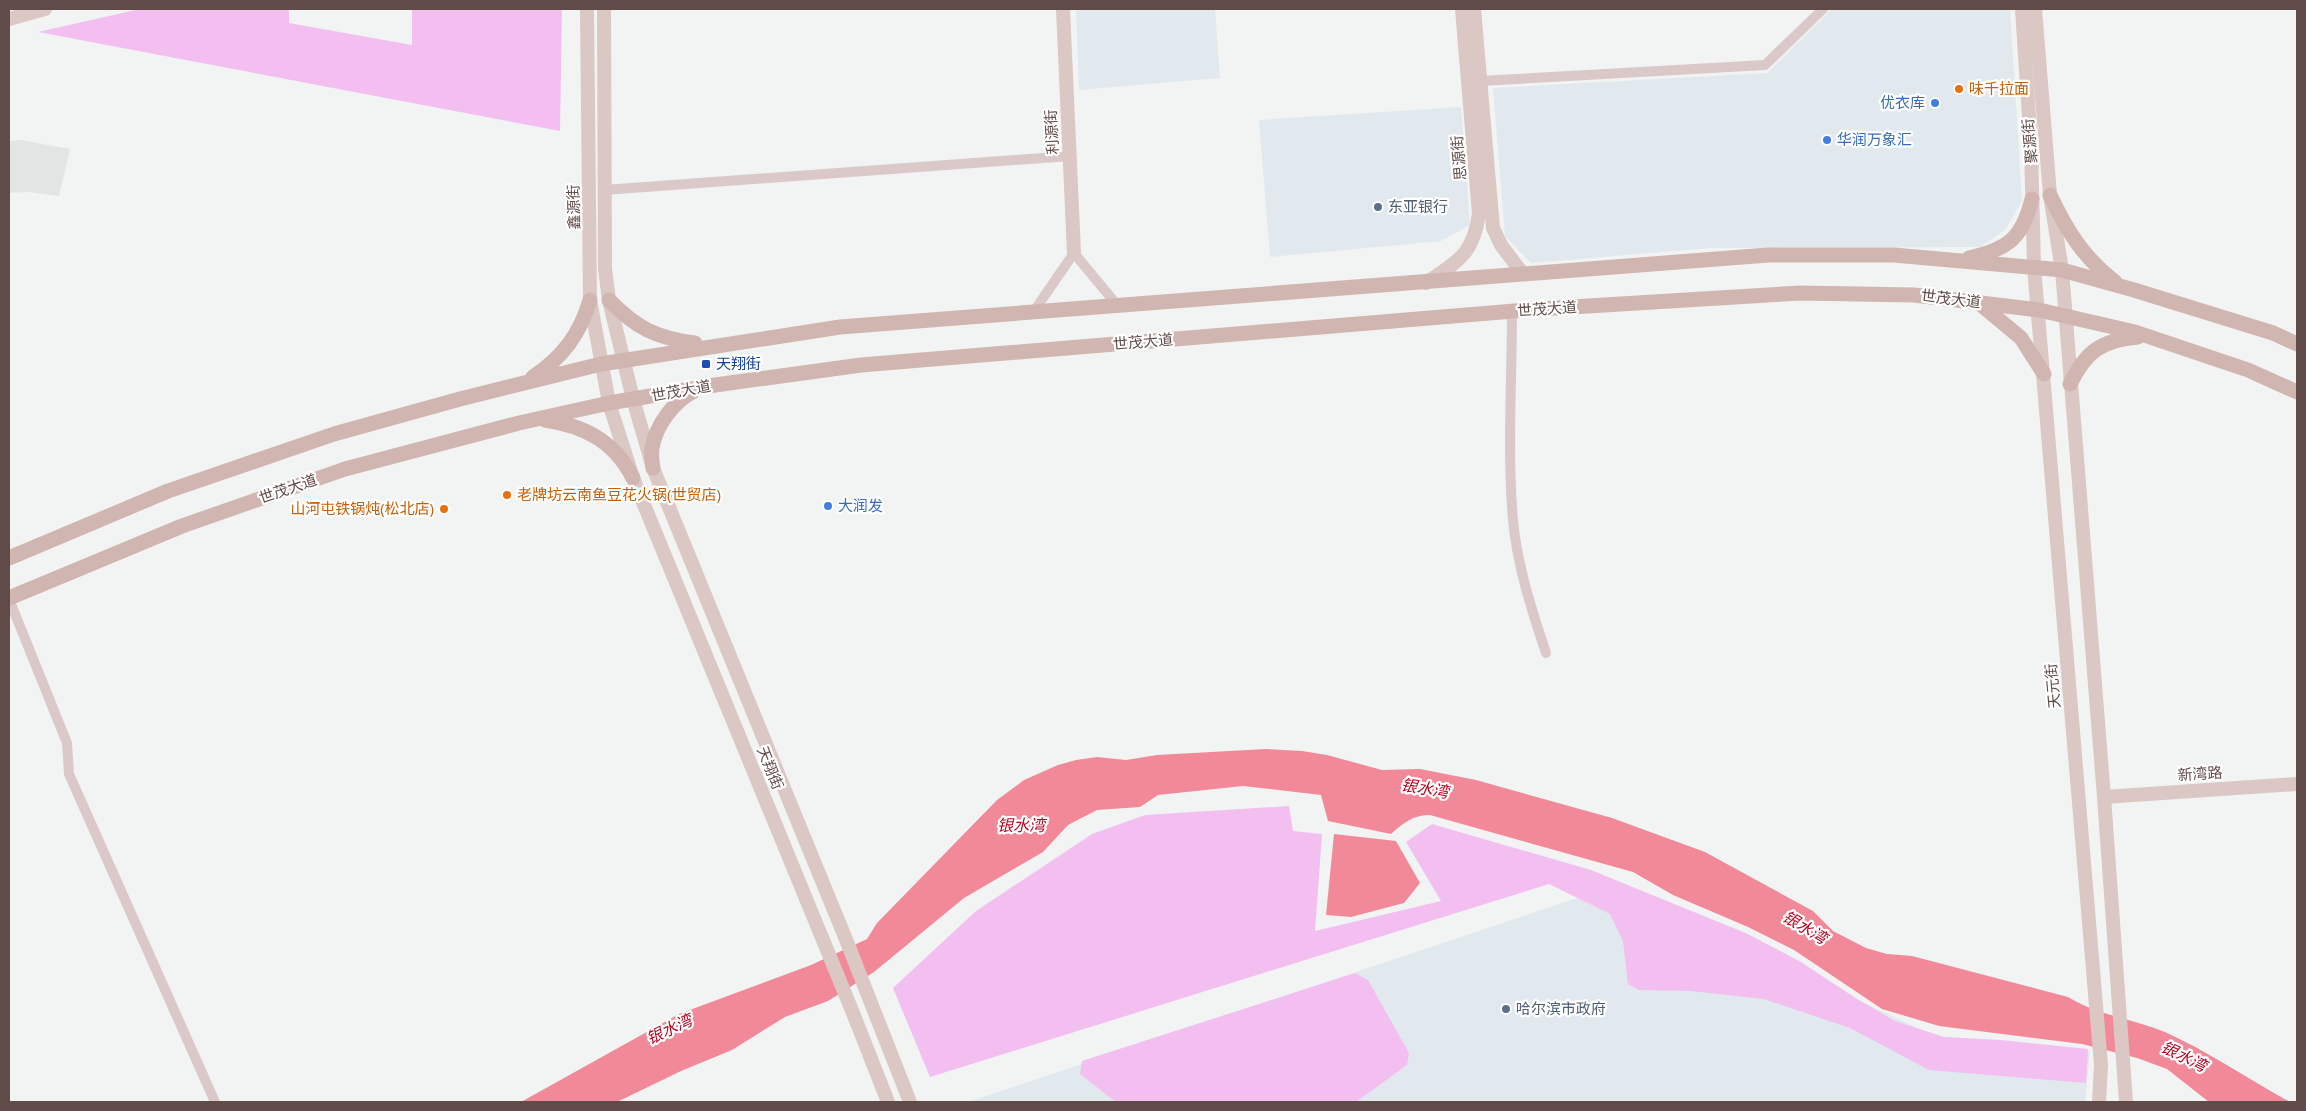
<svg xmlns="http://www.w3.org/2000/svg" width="2306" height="1111" viewBox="0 0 2306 1111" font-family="'Open Sans','Noto Sans SC',sans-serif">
	<rect width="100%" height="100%" fill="#f1f4f3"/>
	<!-- commercial -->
	<g fill="#e1e9ef">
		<polygon points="1076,9 1215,9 1220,78 1079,90"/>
		<polygon points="1832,9 2010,9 2022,201 2005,230 1980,247 1711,248 1531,263 1505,236 1493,88 1767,73"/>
		<polygon points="1461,107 1470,225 1441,241 1270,257 1259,120"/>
		<polygon points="1613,886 1937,1037 2090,1051 2085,1102 968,1102"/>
	</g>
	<!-- education -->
	<polygon fill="#e3e5e4" points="21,140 70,149 59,196 28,192 9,193 9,141"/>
	<!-- green -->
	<g fill="#f3bff1">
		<polygon points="140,9 289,9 289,23 412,45 412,9 562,9 560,131 38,32"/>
		<polygon points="1289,806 1293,831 1322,834 1315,931 1441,901 1406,842 1432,824 1591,870 1748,934 1801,962 1857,999 1895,1021 1944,1037 2001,1040 2088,1049 2086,1083 1929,1070 1850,1028 1764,999 1691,991 1639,990 1628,984 1623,941 1610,914 1549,884 930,1077 893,988 976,911 1092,834 1145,815"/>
		<polygon points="1355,973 1368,980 1409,1053 1407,1065 1356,1102 1116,1102 1080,1074 1082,1061"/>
	</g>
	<!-- water -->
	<g fill="#f28999">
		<path d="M1266,749L1302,751L1327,755L1382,770L1420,769L1476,780L1612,818L1705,852L1813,911L1833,931L1866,948L1887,954L1912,956L2068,997C2097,1015 2134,1019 2165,1032C2209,1052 2248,1079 2290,1102H2209L2167,1069L2137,1058L2082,1044L1939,1026L1882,1009L1794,950L1748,927L1673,895L1633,872L1430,815C1413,815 1403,823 1391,834L1328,821L1321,795L1243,786L1158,795L1140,807L1097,810L1068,825L1043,852L964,898L874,972L828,1001L785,1017L732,1050L681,1071L617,1102H521L679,1014L811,965L867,939L877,923L997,800L1024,780L1058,765L1076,760L1097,757L1126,760L1157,755Z"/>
		<polygon points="1334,834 1396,841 1420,883 1404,903 1351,917 1326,915"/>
	</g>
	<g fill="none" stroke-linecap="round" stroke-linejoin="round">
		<!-- street -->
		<g stroke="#dac9c8" stroke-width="10">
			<polyline points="1480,81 1765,65 1823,9"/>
			<polyline points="604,190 1070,156"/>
			<polyline points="1034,311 1074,253 1117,305"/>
			<path d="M1512,311C1512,381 1507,451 1513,520C1517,565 1532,611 1546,653"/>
			<polyline points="9,599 67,743 69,774 215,1102"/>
		</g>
		<!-- secondary -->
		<g stroke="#dbc7c3" stroke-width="14">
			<polyline points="587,9 590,300 609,403 633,478 853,1013 888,1102"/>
			<polyline points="604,9 605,269 609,300 633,399 653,468 847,942 910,1102"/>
			<polyline points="1063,9 1074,253"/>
			<polyline points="1474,9 1493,228 1501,245 1523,274"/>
			<polyline points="2022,9 2031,147 2034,267 2101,1065 2099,1102"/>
			<polyline points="2035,9 2050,195 2062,270 2104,797 2126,1102"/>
			<polyline points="9,19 45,9"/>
			<path d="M1426,283C1458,261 1473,255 1479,214L1462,9"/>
			<polyline points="2104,797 2297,784"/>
		</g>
		<!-- primary -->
		<g stroke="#d1b5b0" stroke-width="15">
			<path d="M2050,195C2067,231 2083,257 2115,282"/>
			<path d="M1969,258C2009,249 2022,238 2032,199"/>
			<path d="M609,300C636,328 656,338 695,343"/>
			<polyline points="1979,303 2021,338 2044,374"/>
			<path d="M533,377C563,357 580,334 590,300"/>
			<path d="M2070,384C2086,351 2102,340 2138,337"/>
			<path d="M545,420C585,426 614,441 633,478"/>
			<path d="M653,468C652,462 651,454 652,448C656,425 674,401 694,391"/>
			<polyline points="9,558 168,491 334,434 460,399 601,364 840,327 1768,255 1894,255 2062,270 2134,290 2273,333 2297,344"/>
			<polyline points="9,598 182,526 345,469 519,423 609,403 715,385 861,365 1539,309 1800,293 1914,295 2039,310 2135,332 2248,370 2297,392"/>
		</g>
	</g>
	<!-- markers -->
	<g fill="#e8710a" stroke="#fff" stroke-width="2">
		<circle cx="1959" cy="89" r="5"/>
		<circle cx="507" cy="495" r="5"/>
		<circle cx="444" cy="509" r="5"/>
	</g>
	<g fill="#3f7fe0" stroke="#fff" stroke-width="2">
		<circle cx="1935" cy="103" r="5"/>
		<circle cx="1827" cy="140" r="5"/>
		<circle cx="828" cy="506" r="5"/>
	</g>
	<g fill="#5c6f8a" stroke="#fff" stroke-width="2">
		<circle cx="1378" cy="207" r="5"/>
		<circle cx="1506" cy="1009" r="5"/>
	</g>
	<rect fill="#1a4fb4" stroke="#fff" stroke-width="2" x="701" y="359" width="10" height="10" rx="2.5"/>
	<g text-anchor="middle" stroke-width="4.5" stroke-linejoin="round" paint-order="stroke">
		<!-- food labels -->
		<g font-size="15" fill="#c56008" stroke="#fff" text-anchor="start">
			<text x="1969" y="94">味千拉面</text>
			<text x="517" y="500">老牌坊云南鱼豆花火锅(世贸店)</text>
			<text x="434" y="514" text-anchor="end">山河屯铁锅炖(松北店)</text>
		</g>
		<!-- shop labels -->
		<g font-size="15" fill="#366cbe" stroke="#fff" text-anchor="start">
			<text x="1925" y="108" text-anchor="end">优衣库</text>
			<text x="1837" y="145">华润万象汇</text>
			<text x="838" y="511">大润发</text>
		</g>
		<!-- street labels -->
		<g font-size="15" fill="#604b48" stroke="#fff">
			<text transform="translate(1052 132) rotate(-93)" y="5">利源街</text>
			<text transform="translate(2030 141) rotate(-95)" y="5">聚源街</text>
			<text transform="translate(1459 158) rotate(-95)" y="5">思源街</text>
			<text transform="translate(574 207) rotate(-91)" y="5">鑫源街</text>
			<text transform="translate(1951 299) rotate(7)" y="5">世茂大道</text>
			<text transform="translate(1547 309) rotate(-4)" y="5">世茂大道</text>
			<text transform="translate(1143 342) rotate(-5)" y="5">世茂大道</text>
			<text transform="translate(681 391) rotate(-10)" y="5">世茂大道</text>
			<text transform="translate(288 489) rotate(-19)" y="5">世茂大道</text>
			<text transform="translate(2053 686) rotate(-95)" y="5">天元街</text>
			<text transform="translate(770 768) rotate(68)" y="5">天翔街</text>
			<text transform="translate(2200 774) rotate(-4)" y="5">新湾路</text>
		</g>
		<!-- service labels -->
		<g font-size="15" fill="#4e5e75" stroke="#fff" text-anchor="start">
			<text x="1388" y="212">东亚银行</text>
			<text x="1516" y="1014">哈尔滨市政府</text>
		</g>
		<!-- transit labels -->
		<g font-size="15" fill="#164399" stroke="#fff" text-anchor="start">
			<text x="716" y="369">天翔街</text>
		</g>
		<!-- water labels -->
		<g font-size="16" font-style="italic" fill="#b8041f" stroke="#fff">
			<text transform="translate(1425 788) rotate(10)" y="6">银水湾</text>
			<text x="1021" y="831">银水湾</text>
			<text transform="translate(1805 927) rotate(31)" y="6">银水湾</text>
			<text transform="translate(669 1029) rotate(-25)" y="6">银水湾</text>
			<text transform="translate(2184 1056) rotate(26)" y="6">银水湾</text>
		</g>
	</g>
	<!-- border -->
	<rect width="2306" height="1111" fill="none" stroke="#604b48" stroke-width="20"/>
</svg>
